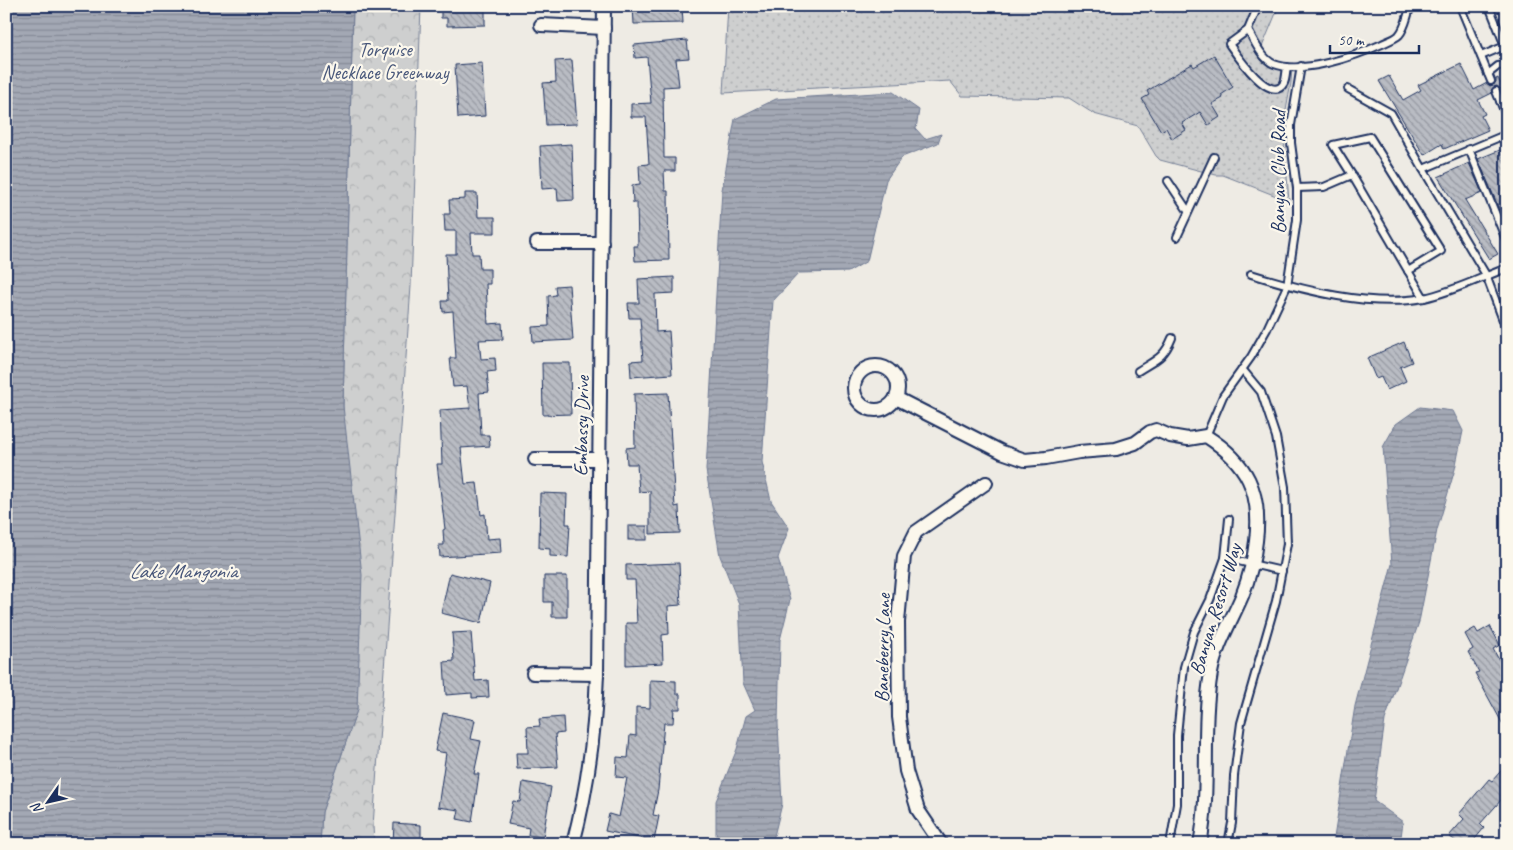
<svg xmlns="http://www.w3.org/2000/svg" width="1513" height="850" viewBox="0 0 1513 850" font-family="Caveat,sans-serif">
	<defs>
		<pattern id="grass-dots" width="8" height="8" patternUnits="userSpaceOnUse" patternTransform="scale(1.25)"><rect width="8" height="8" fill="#cecfcf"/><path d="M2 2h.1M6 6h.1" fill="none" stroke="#b0b2b4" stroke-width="1.8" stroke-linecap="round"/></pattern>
		<pattern id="park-crowns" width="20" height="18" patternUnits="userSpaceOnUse" patternTransform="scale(1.25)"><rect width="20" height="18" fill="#cecfcf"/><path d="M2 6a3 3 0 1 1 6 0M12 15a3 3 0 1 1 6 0" fill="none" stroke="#b0b2b4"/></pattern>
		<pattern id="water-rules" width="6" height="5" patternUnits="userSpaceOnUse" patternTransform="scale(1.25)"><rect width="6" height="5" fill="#a3a8b4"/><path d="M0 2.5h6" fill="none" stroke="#848996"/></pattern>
		<pattern id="building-back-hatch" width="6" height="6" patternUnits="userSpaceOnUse" patternTransform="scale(1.25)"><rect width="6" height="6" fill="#b9bcc3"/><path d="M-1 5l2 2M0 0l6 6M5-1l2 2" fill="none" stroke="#9699a2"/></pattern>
	</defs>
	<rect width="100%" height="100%" fill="#eeebe4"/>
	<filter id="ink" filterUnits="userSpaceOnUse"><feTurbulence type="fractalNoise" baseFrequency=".02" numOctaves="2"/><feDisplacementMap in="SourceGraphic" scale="10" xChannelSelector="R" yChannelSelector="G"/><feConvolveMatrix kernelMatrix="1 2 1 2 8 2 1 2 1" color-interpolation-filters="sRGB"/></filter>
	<g filter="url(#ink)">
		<!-- grass -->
		<polygon fill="url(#grass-dots)" stroke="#747f96" points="728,6 1279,6 1262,47 1274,62 1292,66 1291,83 1283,127 1289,201 1223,175 1216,175 1160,160 1156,156 1138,126 1094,114 1069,98 962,96 950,81 723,93"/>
		<!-- park -->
		<polygon fill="url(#park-crowns)" stroke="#747f96" points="353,6 421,6 411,286 373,826 374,844 320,844 322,812 357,710 343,406"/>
		<!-- water -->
		<g fill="url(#water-rules)" stroke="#6d7892">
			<polygon points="6,6 353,6 343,406 362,575 357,710 322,812 320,844 6,844"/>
			<polygon points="893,92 919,110 916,129 925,139 941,134 938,143 902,157 886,180 867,261 848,272 799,273 773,301 762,462 771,501 789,528 778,558 790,600 780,640 778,724 782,804 772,844 716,844 716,801 737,749 746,716 755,710 743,683 739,604 720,556 706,470 722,190 735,119 776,99"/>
			<polygon points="1420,407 1453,411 1463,431 1455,469 1437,530 1419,622 1385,720 1374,801 1403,822 1400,844 1333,844 1355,706 1392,564 1383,447 1396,424"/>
		</g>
		<!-- building -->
		<g fill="url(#building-back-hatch)" stroke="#1b2f5e">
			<polygon points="441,6 485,6 485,25 447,26 447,18 441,18"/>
			<polygon points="633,6 682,6 683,23 634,24"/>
			<polygon points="687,40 689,58 676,59 679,86 663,87 664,158 675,158 675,171 664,171 665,191 668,191 669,260 635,261 634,246 638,246 637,203 633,203 632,185 640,184 639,165 649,164 646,117 631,117 631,104 651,103 647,57 635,58 634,45"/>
			<polygon points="1214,55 1233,87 1221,95 1223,98 1212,104 1220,117 1208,125 1200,112 1182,123 1186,130 1172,139 1166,128 1161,131 1142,99 1149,95 1147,91 1192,64 1194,67"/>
			<polygon points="572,60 577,124 546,125 543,83 556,82 555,61"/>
			<polygon points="482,63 485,116 458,118 455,65"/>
			<polygon points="1461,64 1474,90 1487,83 1490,86 1493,85 1496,82 1496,79 1498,78 1503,88 1501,89 1497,86 1494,87 1491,90 1492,93 1478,100 1485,114 1481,116 1488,130 1444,149 1442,144 1424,155 1379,81 1389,76 1403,100 1421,90 1418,85"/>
			<polygon points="572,144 574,200 558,201 557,188 542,189 540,146"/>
			<polygon points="1500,150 1507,168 1507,227 1478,159"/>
			<polygon points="1469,163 1482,193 1465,200 1498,254 1489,259 1438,177"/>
			<polygon points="465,193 477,193 478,217 495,217 495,233 471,233 472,254 479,254 480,269 490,269 490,284 486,284 488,324 502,323 503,339 479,340 481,359 495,358 496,371 487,372 489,392 479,393 481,435 489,435 490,446 461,448 465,484 477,483 481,515 485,514 487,539 500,538 501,553 440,557 439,545 444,545 443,530 445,529 437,464 442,464 440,410 470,408 467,386 453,387 450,358 456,358 453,311 443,312 442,301 448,301 446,254 456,254 456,231 445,231 444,214 450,214 449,200 465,199"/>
			<polygon points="674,277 674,293 655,294 656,332 669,331 672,374 631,377 630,361 643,360 640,318 629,318 628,303 639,303 638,279"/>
			<polygon points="569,285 573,340 533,342 532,327 549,326 548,296 556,295 555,286"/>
			<polygon points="1404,342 1412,362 1400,367 1406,381 1387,390 1381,377 1376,379 1367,358"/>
			<polygon points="542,363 570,363 571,414 543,415"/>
			<polygon points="668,393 675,507 679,506 680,533 650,534 650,491 639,492 637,464 627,464 626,448 635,447 634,394"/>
			<polygon points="540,493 567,494 566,524 570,524 568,557 550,556 550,549 539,548"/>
			<rect x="628" y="526" width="19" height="14"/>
			<polygon points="679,563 681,605 668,606 669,634 662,635 663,663 626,665 626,623 637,623 635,580 626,580 626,565"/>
			<polygon points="450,573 490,583 481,623 441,613"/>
			<polygon points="544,576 567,576 567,617 552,617 552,602 544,602"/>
			<polygon points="1490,626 1500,645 1493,649 1507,674 1507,732 1475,673 1479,672 1468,652 1473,649 1465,634 1475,628 1478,633"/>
			<polygon points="471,632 475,681 488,680 489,697 472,698 472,693 446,695 444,662 454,661 452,633"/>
			<polygon points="650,680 676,681 676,694 680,694 680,709 674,709 673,723 664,723 658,790 653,815 659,816 654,841 605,831 609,814 619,817 627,778 616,777 617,757 628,758 630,735 636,736 636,707 650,708"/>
			<polygon points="443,713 475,720 471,739 481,741 474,774 479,774 472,822 457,819 459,810 438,807 446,753 435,751"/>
			<polygon points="563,717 564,733 555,734 558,767 517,769 516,753 528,753 527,727 540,726 539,719"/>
			<polygon points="1507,764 1507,804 1502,799 1480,824 1484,828 1471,844 1459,844 1449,836 1464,819 1459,814 1489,779 1492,781"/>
			<polygon points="523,782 551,787 543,837 528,835 529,828 508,824 513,801 520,802"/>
			<polygon points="394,823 421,825 421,836 417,844 393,844"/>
		</g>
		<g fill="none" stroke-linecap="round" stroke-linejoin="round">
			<defs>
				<g id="lane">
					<path d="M1258,6L1248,30C1254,41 1262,59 1274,64C1302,75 1356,56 1382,44C1388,41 1395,39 1399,35C1406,27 1407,15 1411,6"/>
					<polyline points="1460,6 1491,81"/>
					<path d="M1248,30L1229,44C1236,54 1271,106 1284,83C1286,79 1286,72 1287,67"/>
					<polyline points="1481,56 1505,46 1489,6"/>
					<polyline points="1488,74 1498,66 1507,65"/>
					<polyline points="1348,89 1391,113 1423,169 1507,134"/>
					<polyline points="1496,91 1507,118"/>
					<polyline points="1500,101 1507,98"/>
					<polyline points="1502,136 1507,147"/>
					<polyline points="1469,149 1507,242"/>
					<polyline points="1423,169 1486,275 1507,331"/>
					<polyline points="1352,175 1333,145 1370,137 1441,251 1408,271"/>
					<polyline points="1168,181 1188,211"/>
					<polyline points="1297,188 1324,187 1352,175 1424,298"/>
					<polyline points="1177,237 1214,157"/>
					<path d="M1251,274C1302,290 1370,308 1424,298C1452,292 1480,278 1507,268"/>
					<path d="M1138,371C1155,360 1164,358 1172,338"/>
					<polyline points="1206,436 1223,396 1251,357 1267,329 1287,286 1297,220 1297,188 1291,143 1291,125 1301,66"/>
					<polyline points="1225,558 1229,519"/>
					<polyline points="1170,844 1177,804 1177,735 1184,667 1194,632 1210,600 1225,558 1282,571"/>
					<polyline points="1228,844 1232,823 1234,776 1241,723 1276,601 1287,544 1285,487 1276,437 1261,392 1242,369"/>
				</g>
				<g id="street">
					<polyline points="541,25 604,28"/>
					<polyline points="537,243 602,243"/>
					<circle cx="876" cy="388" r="22"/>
					<path d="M896,398L1002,452L1025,460L1046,458L1079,452L1116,449L1135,443L1150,432L1156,430L1170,436L1188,439L1206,436C1247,462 1262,492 1256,541C1254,560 1249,578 1242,596C1231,622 1216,645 1211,673C1201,730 1211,788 1200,844"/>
					<polyline points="535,459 600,459"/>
					<polyline points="533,673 597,674"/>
					<path d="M573,844C588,787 595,732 597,674L604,6"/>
					<polyline points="941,844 918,810 906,771 899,717 898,622 904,556 916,532 986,483"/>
				</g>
			</defs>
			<!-- lane casing -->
			<use href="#lane" stroke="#1b2f5e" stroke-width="10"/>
			<!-- street casing -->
			<use href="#street" stroke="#1b2f5e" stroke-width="16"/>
			<!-- lane -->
			<use href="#lane" stroke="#fbf7ec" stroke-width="6"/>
			<!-- street -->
			<use href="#street" stroke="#fbf7ec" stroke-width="12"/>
		</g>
	</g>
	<g text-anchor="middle" stroke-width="4.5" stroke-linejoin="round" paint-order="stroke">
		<!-- park labels -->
		<g font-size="20" fill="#48577a" stroke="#fbf7ec">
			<text x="385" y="56">Torquise<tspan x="385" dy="23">Necklace Greenway</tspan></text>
		</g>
		<!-- street labels -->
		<g font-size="20" fill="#1b2f5e" stroke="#fbf7ec">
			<text transform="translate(1278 172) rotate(-90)" y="7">Banyan Club Road</text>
			<text transform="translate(581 426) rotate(-89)" y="7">Embassy Drive</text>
			<text transform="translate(1215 609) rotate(-73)" y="7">Banyan Resort Way</text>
			<text transform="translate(882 648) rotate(-89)" y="7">Baneberry Lane</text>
		</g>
		<!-- water labels -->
		<g font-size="21" font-style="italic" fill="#445378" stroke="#fbf7ec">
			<text x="183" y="578">Lake Mangonia</text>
		</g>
	</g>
	<!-- margin -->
	<rect width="1513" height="850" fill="none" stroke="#fbf7ec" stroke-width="25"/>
	<rect x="12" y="12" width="1488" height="825" fill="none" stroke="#1b2f5e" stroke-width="2" filter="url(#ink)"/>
	<!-- north arrow -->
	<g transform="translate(48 802) rotate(236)" stroke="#fbf7ec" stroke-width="4" paint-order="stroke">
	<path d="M0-4L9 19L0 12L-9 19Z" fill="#1b2f5e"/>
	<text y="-8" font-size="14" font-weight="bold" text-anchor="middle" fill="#1b2f5e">N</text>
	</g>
	<!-- scale -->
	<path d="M1330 45v8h89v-8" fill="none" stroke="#1b2f5e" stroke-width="2.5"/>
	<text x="1338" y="45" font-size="15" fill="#1b2f5e" stroke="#fbf7ec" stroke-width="4" paint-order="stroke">50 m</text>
</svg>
